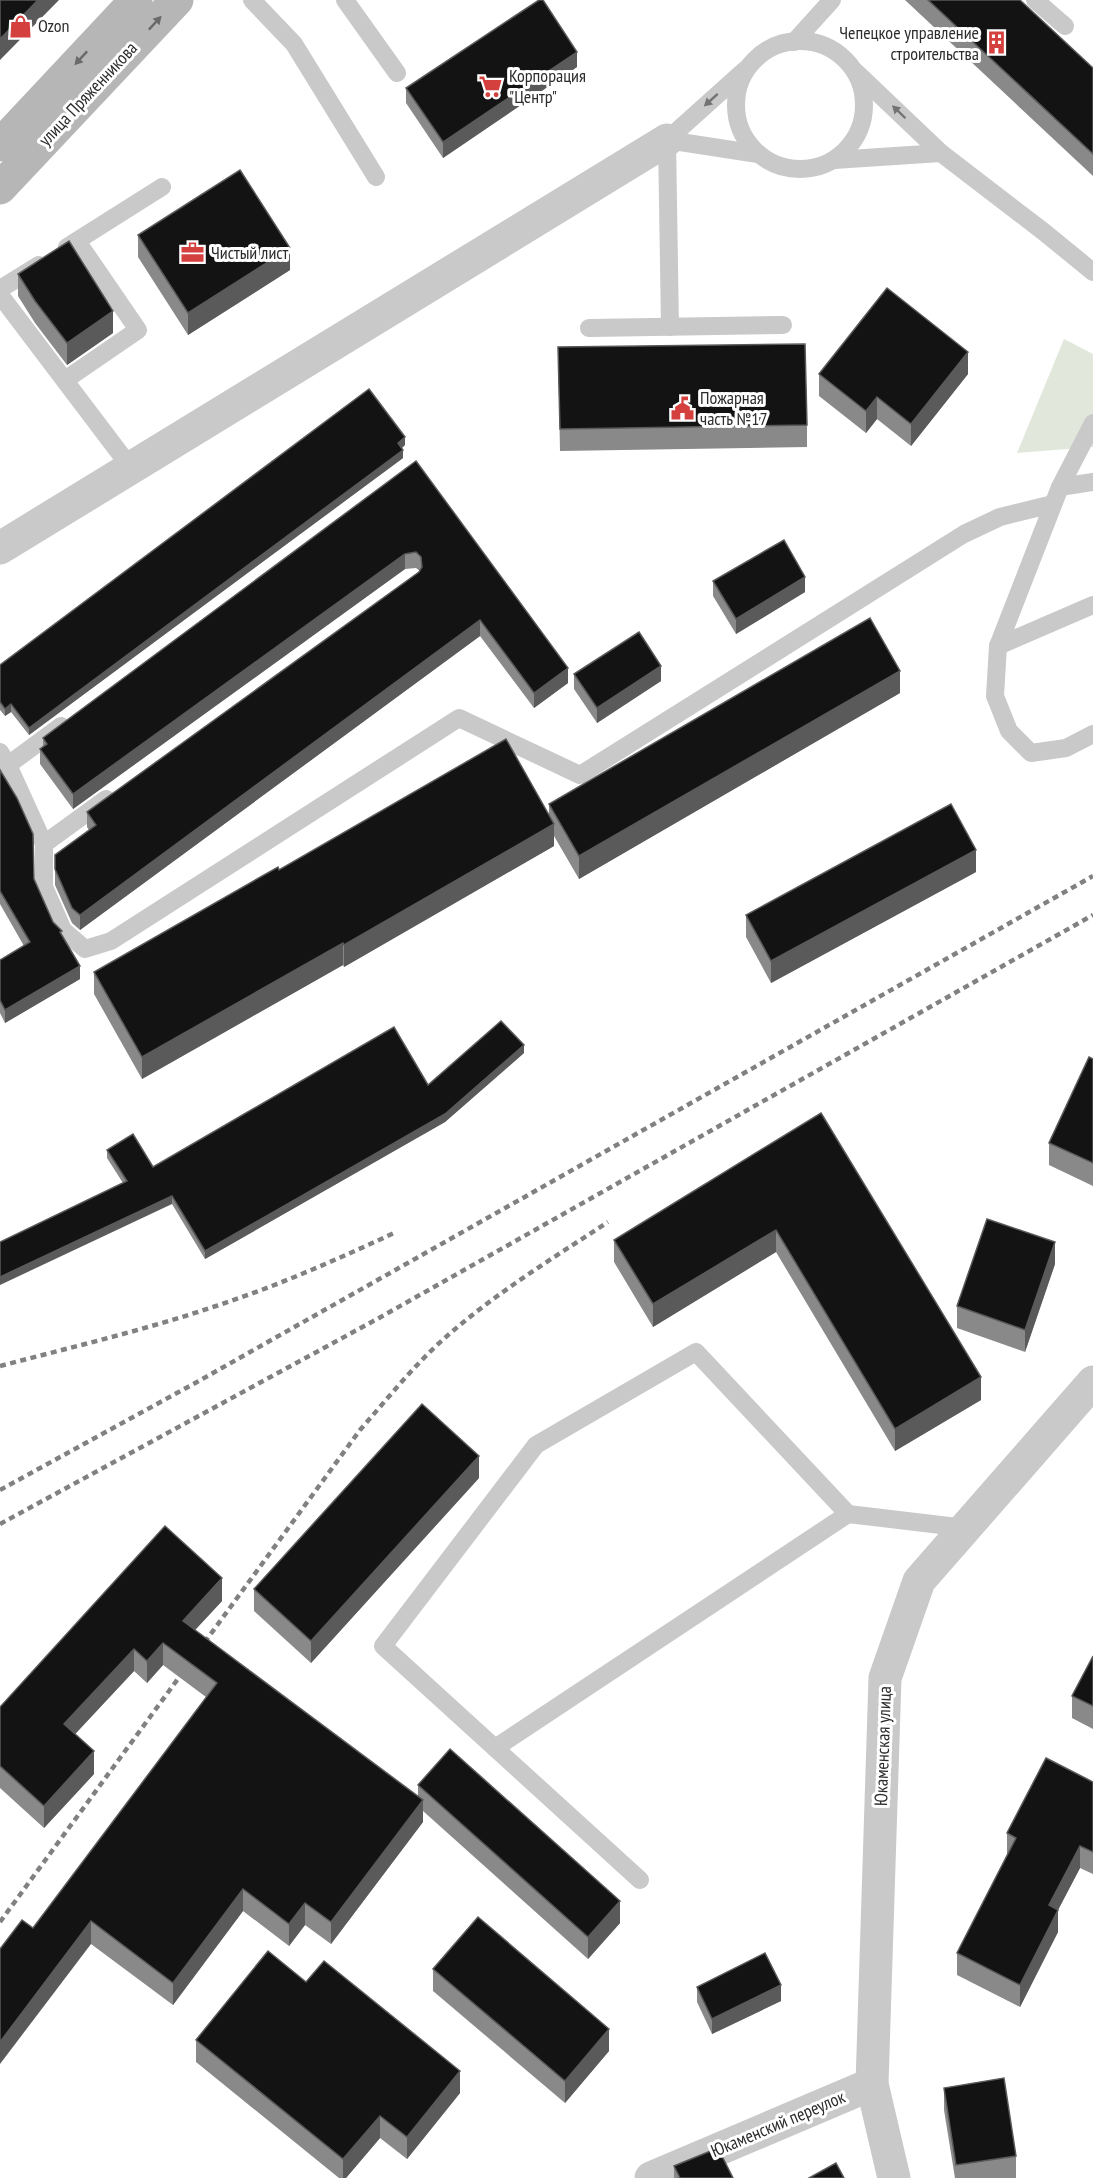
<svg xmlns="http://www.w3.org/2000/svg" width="1093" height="2178" viewBox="0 0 1093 2178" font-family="'PT Sans Narrow',sans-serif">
	<rect width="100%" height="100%" fill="#fff"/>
	<!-- green -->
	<polygon fill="#e1e8db" points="1064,339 1093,354 1093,447 1017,453"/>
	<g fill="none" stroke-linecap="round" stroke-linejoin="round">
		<!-- service -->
		<g stroke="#c9c9c9" stroke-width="18">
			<polyline points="252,0 294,44 376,177"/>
			<polyline points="345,0 397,73"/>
			<polyline points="1035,0 1065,26"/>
			<circle cx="800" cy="105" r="64"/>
			<polyline points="794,42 832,0"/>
			<polyline points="857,73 941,153 1044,232 1093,272"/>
			<polyline points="667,140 758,154"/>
			<polyline points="834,160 941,153"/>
			<polyline points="67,247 162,187"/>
			<polyline points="0,289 39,265"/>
			<polyline points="0,295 131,468"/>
			<polyline points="670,327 667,140 745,70"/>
			<polyline points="589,328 783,325"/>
			<polyline points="65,380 138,330 77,241"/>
			<polyline points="1093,423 1060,487 998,646 995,696 1009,731 1031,753 1066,748 1093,734"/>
			<polyline points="1060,487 1093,482"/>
			<polyline points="998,646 1093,605"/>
			<polyline points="0,752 8,765 44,844 44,887 63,930 85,949 111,941 459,718 580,775 964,534 1000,517 1053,504"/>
			<polyline points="8,765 61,726"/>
			<polyline points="44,844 106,799"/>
			<polyline points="495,1748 848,1514"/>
			<polyline points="640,1880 383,1646 536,1445 696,1352 848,1514 966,1528"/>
		</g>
		<!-- minor -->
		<g stroke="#c9c9c9" stroke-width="33">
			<polyline points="0,548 667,140"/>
			<polyline points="651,2178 872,2084"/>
			<polyline points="894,2178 872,2084 885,1678 919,1581 1093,1382"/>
		</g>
		<!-- secondary -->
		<g stroke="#b6b6b6" stroke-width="33">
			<polyline points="0,145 136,0"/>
			<polyline points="0,188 177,0"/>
		</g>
		<!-- rail -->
		<g stroke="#818181" stroke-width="4.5" stroke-dasharray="6 4.5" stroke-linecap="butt">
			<path d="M0,1366C72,1347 145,1330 216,1306C277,1286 336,1260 394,1233"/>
			<polyline points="0,1490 197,1382 1093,876"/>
			<polyline points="0,1524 379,1318 1093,915"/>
			<path d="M0,1922L360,1430C388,1398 415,1364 447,1336C496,1293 553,1258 608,1222"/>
		</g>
	</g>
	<!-- wall -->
	<g fill="#898989">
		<polygon points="905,0 1020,0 1093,68 1093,176"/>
		<polygon points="577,67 443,158 406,103 406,88"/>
		<polygon points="138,235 290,270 188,335 138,257"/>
		<polygon points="18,274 113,333 67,365 35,323 18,296"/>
		<polygon points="558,347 807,425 807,447 560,451"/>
		<polygon points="819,374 968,374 911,446 877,419 866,433 819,396"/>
		<polygon points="405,445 402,448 403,458 29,735 11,712 5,716 0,710 0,665"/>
		<polygon points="416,461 568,683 534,708 480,636 80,930 72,923 55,885 55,855 89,830 87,827 87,812 420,571 416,568 405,569 73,809 40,764 40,749 43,746 43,738"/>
		<polygon points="713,581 805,592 736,634 713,596"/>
		<polygon points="574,674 661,681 597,723 574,689"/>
		<polygon points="900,693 579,879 554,836 554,846 344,967 343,965 142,1079 94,994 94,972 279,870 549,814 549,804"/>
		<polygon points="0,770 34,879 53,922 62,935 80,979 5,1023 0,1013 0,960 24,946 0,904"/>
		<polygon points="976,872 771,983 746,937 746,915"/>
		<polygon points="524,1053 445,1122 205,1259 172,1204 123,1183 107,1158 107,1150 153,1167 428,1085"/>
		<polygon points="1093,1059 1093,1186 1049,1165 1049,1143"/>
		<polygon points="821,1113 981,1400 895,1451 776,1252 653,1327 614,1262 614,1240"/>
		<polygon points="1055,1264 1025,1352 957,1328 957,1306"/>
		<polygon points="479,1478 311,1663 254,1611 254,1589"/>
		<polygon points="222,1601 195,1630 418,1797 418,1785 620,1923 588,1959 423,1811 423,1822 331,1944 305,1925 289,1946 243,1911 173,2005 91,1944 33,1928 206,1697 163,1665 147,1683 134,1671 75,1734 94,1774 44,1828 0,1788 0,1707"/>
		<polygon points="1093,1656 1093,1729 1072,1718 1072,1696"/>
		<polygon points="1093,1782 1093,1874 1080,1868 1058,1910 1058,1932 1020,2007 957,1975 957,1953 1007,1855 1007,1833"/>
		<polygon points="433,1969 609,2051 565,2103 433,1991"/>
		<polygon points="306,1982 460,2093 407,2159 380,2138 346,2178 339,2178 196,2062 196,2040"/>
		<polygon points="697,1987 781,2001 712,2034 697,2002"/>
		<polygon points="944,2088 1016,2156 1016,2178 955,2178 944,2110"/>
		<polygon points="674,2166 733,2178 674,2178"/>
	</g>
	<!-- shaded-wall -->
	<g fill="#5a5a5a">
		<polygon points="38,0 59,0 0,60 0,39"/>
		<polygon points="577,52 577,67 443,158 443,142"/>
		<polygon points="290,248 290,270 188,335 188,313"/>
		<polygon points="113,311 113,333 67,365 67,343"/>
		<polygon points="968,352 968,374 911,446 911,424"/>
		<polygon points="877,397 877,419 866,433 866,411"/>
		<polygon points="405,437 405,445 398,451 398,443"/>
		<polygon points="403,450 403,458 29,735 29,728"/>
		<polygon points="405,554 405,569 73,809 73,794"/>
		<polygon points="805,577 805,592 736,634 736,619"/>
		<polygon points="480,620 480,636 80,930 80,915"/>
		<polygon points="661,666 661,681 597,723 597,708"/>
		<polygon points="568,668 568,683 534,708 534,693"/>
		<polygon points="900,671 900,693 579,879 579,856"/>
		<polygon points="11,704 11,712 5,716 5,709"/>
		<polygon points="554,824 554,846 344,967 344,945"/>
		<polygon points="976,850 976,872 771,983 771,961"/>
		<polygon points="343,943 343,965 142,1079 142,1057"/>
		<polygon points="80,966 80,979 5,1023 5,1010"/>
		<polygon points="524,1045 524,1053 445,1122 205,1259 205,1251"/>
		<polygon points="172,1196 172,1204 0,1285 0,1277"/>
		<polygon points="776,1230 776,1252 653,1327 653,1304"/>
		<polygon points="1055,1242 1055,1264 1025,1352 1025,1330"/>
		<polygon points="981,1377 981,1400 895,1451 895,1429"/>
		<polygon points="479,1456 479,1478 311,1663 311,1641"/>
		<polygon points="222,1578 222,1601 183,1643 183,1621"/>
		<polygon points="163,1643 163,1665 147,1683 147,1661"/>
		<polygon points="134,1649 134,1671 64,1746 64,1724"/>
		<polygon points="94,1751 94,1774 44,1828 44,1806"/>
		<polygon points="423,1800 423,1822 331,1944 331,1922"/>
		<polygon points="1080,1846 1080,1868 1058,1910 1058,1932 1020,2007 1020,1985 1049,1905"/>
		<polygon points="243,1889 243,1911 173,2005 173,1983"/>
		<polygon points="620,1901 620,1923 588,1959 588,1937"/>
		<polygon points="305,1903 305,1925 289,1946 289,1924"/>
		<polygon points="91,1921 91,1944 0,2064 0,2042"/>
		<polygon points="781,1985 781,2001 712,2034 712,2019"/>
		<polygon points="609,2029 609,2051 565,2103 565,2081"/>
		<polygon points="460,2071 460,2093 407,2159 407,2137"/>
		<polygon points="380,2116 380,2138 346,2178 343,2178 343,2159"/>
	</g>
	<!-- building -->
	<g fill="#131313" stroke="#5a5a5a" stroke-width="1.5">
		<polygon points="0,0 38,0 0,39"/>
		<polygon points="539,0 543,0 577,52 443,142 406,88"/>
		<polygon points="928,0 1020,0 1093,68 1093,154"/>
		<polygon points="240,170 290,248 188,313 138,235"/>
		<polygon points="69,241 113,311 67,343 35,301 18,274"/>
		<polygon points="887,288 968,352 911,424 877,397 866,411 819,374"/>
		<polygon points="805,344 807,425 560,429 558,347"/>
		<polygon points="369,389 405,437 398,443 403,450 29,728 11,704 5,709 0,702 0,665"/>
		<polygon points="416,461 568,668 534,693 480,620 80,915 72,908 55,869 55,855 96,825 87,812 419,572 422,567 421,557 416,552 405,554 73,794 40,749 47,744 43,738"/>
		<polygon points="784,540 805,577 736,619 713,581"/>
		<polygon points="870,618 900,671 579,856 549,804"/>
		<polygon points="639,632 661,666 597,708 574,674"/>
		<polygon points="506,739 554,824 344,945 343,943 142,1057 94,972 278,867 279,870"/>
		<polygon points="0,770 17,798 33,834 34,879 53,922 62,931 60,932 80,966 5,1010 0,1000 0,960 30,942 0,891"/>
		<polygon points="951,804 976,850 771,961 746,915"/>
		<polygon points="501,1021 524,1045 445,1114 205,1251 172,1196 0,1277 0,1242 127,1181 107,1150 133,1134 153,1167 394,1027 428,1085"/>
		<polygon points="1089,1057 1093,1059 1093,1163 1049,1143"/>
		<polygon points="821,1113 981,1377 895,1429 776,1230 653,1304 614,1240"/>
		<polygon points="987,1219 1055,1242 1025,1330 957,1306"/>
		<polygon points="422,1404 479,1456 311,1641 254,1589"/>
		<polygon points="165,1526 222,1578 183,1621 423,1800 331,1922 305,1903 289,1924 243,1889 173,1983 91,1921 0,2042 0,1949 22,1920 33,1928 217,1683 163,1643 147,1661 134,1649 64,1724 94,1751 44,1806 0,1766 0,1707"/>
		<polygon points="1093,1656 1093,1706 1072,1696"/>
		<polygon points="450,1749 620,1901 588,1937 418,1785"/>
		<polygon points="1046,1758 1093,1782 1093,1852 1080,1846 1049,1905 1058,1910 1020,1985 957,1953 1016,1838 1007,1833"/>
		<polygon points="478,1917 609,2029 565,2081 433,1969"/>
		<polygon points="268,1951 306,1982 324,1961 460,2071 407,2137 380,2116 343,2159 196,2040"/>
		<polygon points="765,1953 781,1985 712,2019 697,1987"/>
		<polygon points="1004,2078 1016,2156 956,2165 944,2088"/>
		<polygon points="718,2148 733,2178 680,2178 674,2166"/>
		<polygon points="836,2163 844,2178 809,2178"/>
	</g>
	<!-- one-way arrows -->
	<defs><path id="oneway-solid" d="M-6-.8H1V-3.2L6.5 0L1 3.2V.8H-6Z" transform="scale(1.5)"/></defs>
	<g fill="#6a6a6a">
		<use href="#oneway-solid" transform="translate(155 23) rotate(-47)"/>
		<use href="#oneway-solid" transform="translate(81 58) rotate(133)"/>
	</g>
	<g fill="#737373">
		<use href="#oneway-solid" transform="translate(711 100) rotate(138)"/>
		<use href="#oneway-solid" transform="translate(899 112) rotate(-136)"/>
	</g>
	<!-- icons -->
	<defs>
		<symbol id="shop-bare" viewBox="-9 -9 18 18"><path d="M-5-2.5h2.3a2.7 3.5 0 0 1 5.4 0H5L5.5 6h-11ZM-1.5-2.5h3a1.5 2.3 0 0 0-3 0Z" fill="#d4403d" stroke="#fff" stroke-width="2.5" paint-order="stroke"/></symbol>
		<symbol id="building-bare" viewBox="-9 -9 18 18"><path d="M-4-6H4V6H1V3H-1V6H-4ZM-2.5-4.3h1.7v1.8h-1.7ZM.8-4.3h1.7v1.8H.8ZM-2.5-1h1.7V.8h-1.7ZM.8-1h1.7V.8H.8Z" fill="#d4403d" stroke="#fff" stroke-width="2.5" paint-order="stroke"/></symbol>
		<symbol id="supermarket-bare" viewBox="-9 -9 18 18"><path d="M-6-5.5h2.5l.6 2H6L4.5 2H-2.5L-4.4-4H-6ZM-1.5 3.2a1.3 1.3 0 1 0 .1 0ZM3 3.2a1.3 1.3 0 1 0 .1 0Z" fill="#d4403d" stroke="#fff" stroke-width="2.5" paint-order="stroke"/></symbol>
		<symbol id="office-bare" viewBox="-9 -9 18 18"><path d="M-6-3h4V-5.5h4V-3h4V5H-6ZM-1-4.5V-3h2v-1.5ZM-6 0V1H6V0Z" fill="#d4403d" stroke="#fff" stroke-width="2.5" paint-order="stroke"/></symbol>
		<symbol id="civic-bare" viewBox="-9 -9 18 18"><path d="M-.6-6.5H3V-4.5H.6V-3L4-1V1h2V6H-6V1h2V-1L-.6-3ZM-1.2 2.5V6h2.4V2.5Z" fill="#d4403d" stroke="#fff" stroke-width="2.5" paint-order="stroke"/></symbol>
	</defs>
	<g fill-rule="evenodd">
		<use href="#shop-bare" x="4" y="10" width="33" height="33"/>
		<use href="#building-bare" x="980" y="26" width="33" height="33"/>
		<use href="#supermarket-bare" x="474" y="70" width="33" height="33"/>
		<use href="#office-bare" x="176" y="236" width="33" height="33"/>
		<use href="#civic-bare" x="666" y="392" width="33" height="33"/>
	</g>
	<g text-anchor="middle" stroke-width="6" stroke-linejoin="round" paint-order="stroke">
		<!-- poi labels -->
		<g font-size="18" fill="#2c2c2c" stroke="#fff" text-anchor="start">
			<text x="38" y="32">Ozon</text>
			<text x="979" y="39" text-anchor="end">Чепецкое управление<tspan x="979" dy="21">строительства</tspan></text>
			<text x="509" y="82">Корпорация<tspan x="509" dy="21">"Центр"</tspan></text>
			<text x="211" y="259">Чистый лист</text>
			<text x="700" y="404">Пожарная<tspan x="700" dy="21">часть №17</tspan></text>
		</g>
		<!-- street labels -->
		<g font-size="18" fill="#2c2c2c" stroke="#fff">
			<text transform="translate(88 94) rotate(-47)" y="6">улица Пряженникова</text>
			<text transform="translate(883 1746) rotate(-88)" y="6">Юкаменская улица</text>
			<text transform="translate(778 2124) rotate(-23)" y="6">Юкаменский переулок</text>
		</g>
	</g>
</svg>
